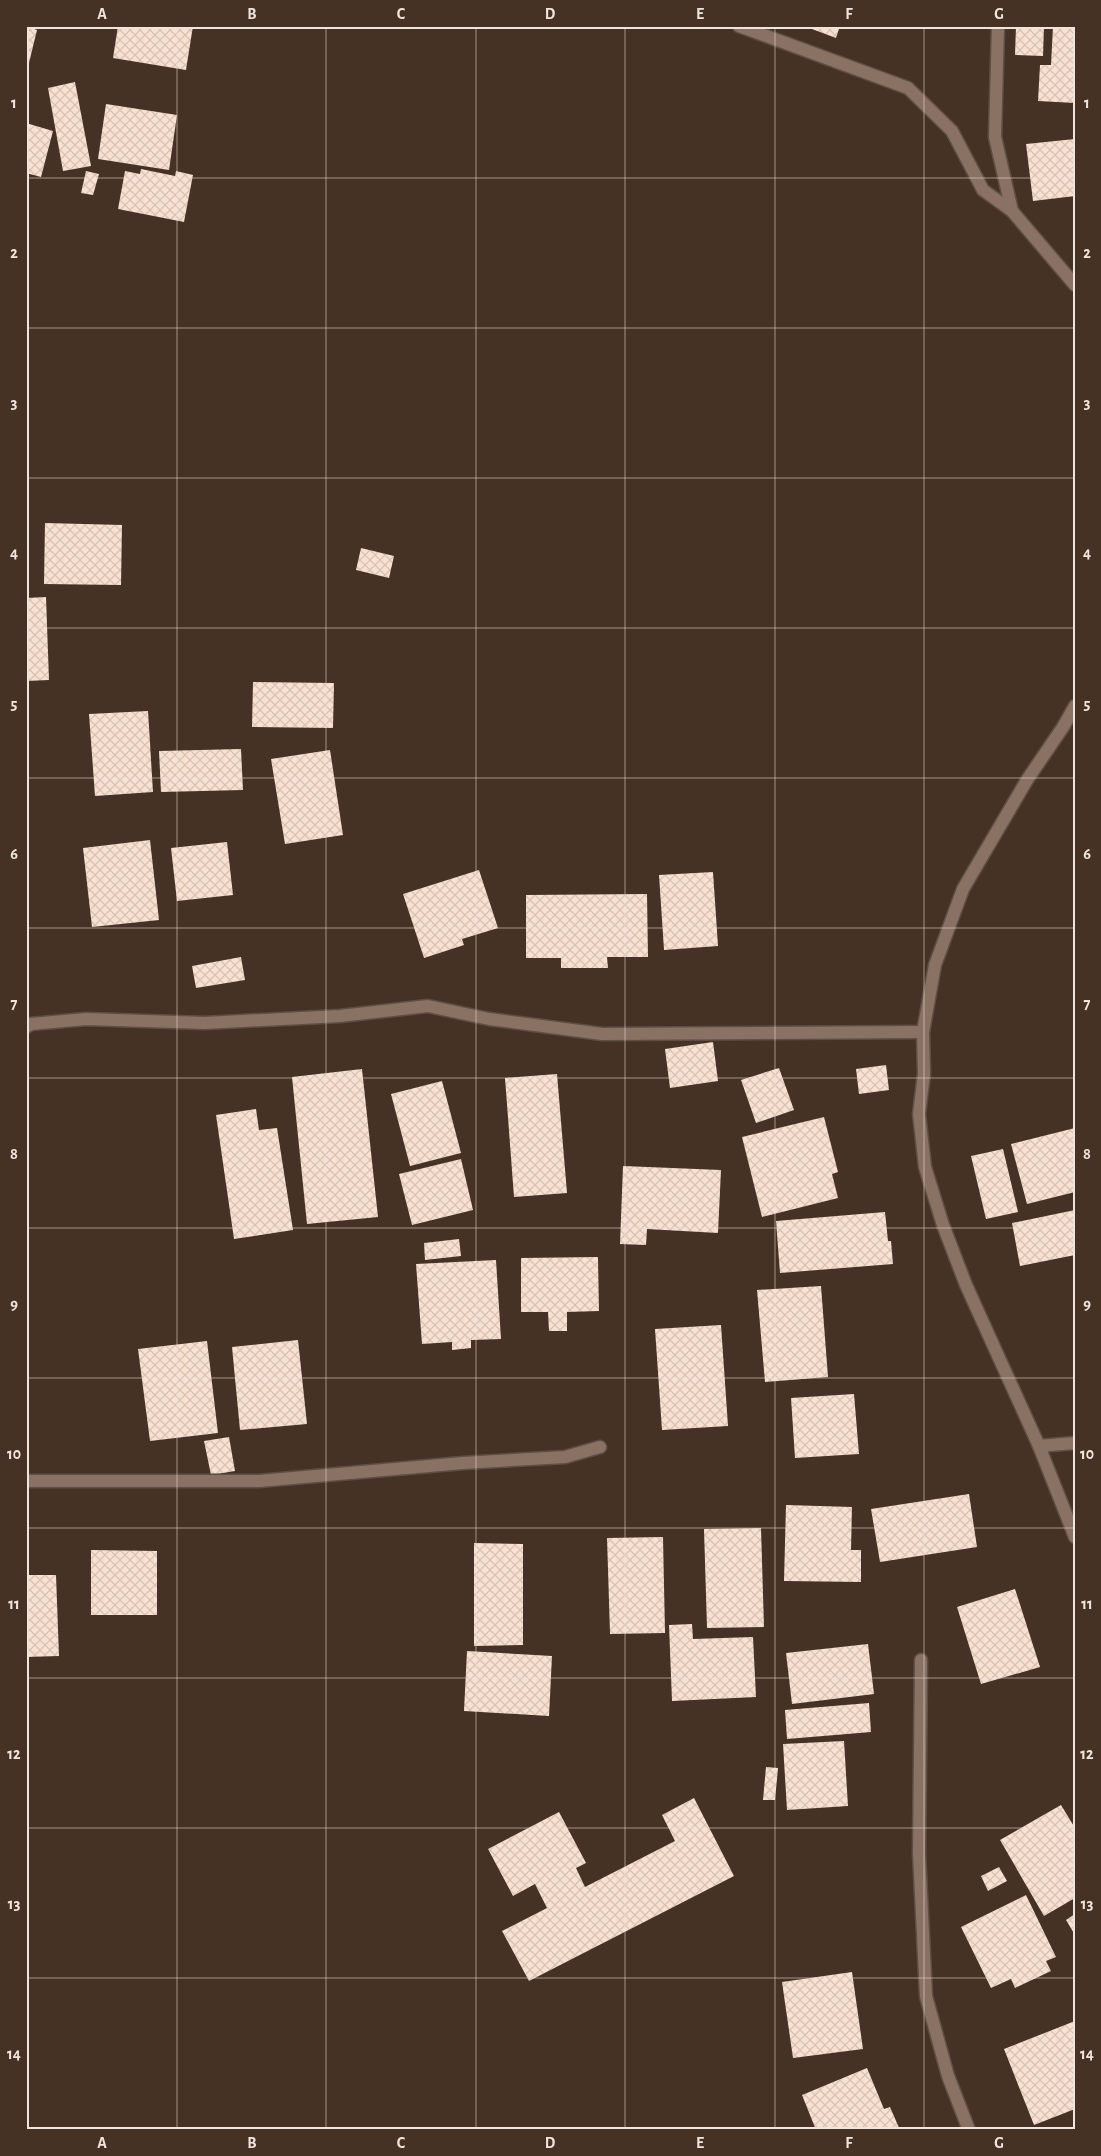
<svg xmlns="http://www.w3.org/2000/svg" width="1101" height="2156" viewBox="0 0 1101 2156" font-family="'Alegreya Sans',sans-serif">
	<defs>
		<pattern id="building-cross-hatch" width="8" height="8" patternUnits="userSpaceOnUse" patternTransform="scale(1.25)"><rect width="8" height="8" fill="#f9e1d2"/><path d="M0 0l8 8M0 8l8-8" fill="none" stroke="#d6c2b5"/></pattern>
	</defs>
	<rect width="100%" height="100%" fill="#463225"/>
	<!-- building -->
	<g fill="url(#building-cross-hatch)">
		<polygon points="26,26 37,30 27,71 26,71"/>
		<polygon points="118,26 193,26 186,70 113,58"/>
		<polygon points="804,26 840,26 836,38"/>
		<polygon points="1016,26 1044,26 1043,56 1015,55"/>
		<polygon points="1053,26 1075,26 1075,103 1038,101 1040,65 1051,65"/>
		<polygon points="75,82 91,166 63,171 48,88"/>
		<polygon points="106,104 177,115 169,170 98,159"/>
		<polygon points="26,123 53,131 41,177 26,173"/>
		<polygon points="1075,139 1075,196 1033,201 1026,144"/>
		<polygon points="141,169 175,176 176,171 193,175 184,222 118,209 125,171 140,174"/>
		<polygon points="86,171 99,174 93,195 81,193"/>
		<polygon points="45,523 122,525 121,585 44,584"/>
		<polygon points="361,548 394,556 389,578 356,570"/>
		<polygon points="46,597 49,680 26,681 26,598"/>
		<polygon points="253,682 334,683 333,728 252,727"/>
		<polygon points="148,711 153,792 95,796 89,714"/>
		<polygon points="241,749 243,790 161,792 159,751"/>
		<polygon points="330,750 343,835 285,844 271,759"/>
		<polygon points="150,840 159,920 92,927 83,848"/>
		<polygon points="227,842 233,895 177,901 171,848"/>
		<polygon points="479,870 498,928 462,939 464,945 424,958 403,894"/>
		<polygon points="713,872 718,946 664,950 659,875"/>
		<polygon points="647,894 648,957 607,957 608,968 561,968 561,958 526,958 526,895"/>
		<polygon points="241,957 245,980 196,988 192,966"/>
		<polygon points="713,1042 718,1081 670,1088 665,1049"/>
		<polygon points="886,1065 889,1090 859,1094 856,1069"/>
		<polygon points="779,1068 794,1110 756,1123 741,1080"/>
		<polygon points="362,1069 378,1217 307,1224 292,1077"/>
		<polygon points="557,1074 567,1193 514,1197 505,1078"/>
		<polygon points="442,1081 461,1153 410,1166 391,1094"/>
		<polygon points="256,1109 259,1130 277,1128 293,1230 234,1239 216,1115"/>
		<polygon points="824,1117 838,1172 832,1174 838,1198 762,1217 742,1137"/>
		<polygon points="1075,1128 1075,1192 1027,1204 1011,1144"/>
		<polygon points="1003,1149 1018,1212 986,1219 971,1156"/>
		<polygon points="461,1159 473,1210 412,1225 399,1174"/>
		<polygon points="623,1166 721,1170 718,1233 647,1229 646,1245 620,1244"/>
		<polygon points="1075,1210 1075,1255 1020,1266 1012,1223"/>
		<polygon points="885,1212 888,1241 891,1241 893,1264 780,1273 776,1221"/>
		<polygon points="459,1239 461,1256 425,1260 424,1243"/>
		<polygon points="598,1257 599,1311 567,1312 567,1331 549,1331 548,1312 521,1312 521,1258"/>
		<polygon points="496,1260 501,1339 471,1340 471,1348 452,1350 452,1342 422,1344 416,1264"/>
		<polygon points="821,1286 828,1377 765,1382 757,1290"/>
		<polygon points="721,1325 728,1426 662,1430 655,1329"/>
		<polygon points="298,1340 307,1424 240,1430 232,1347"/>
		<polygon points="207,1341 218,1433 150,1441 138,1349"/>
		<polygon points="854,1394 859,1454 795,1458 791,1398"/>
		<polygon points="229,1437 235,1471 211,1475 204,1441"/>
		<polygon points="969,1494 977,1547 880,1562 871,1509"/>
		<polygon points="786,1505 852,1507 851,1550 861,1550 861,1582 784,1581"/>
		<polygon points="761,1528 764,1627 707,1628 704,1529"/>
		<polygon points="663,1537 665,1633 610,1634 607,1538"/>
		<polygon points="474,1543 523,1544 523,1645 474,1646"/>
		<polygon points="91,1550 157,1551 157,1615 91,1615"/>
		<polygon points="26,1575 56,1575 59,1656 26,1657"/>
		<polygon points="1015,1589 1040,1667 981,1684 957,1607"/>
		<polygon points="692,1624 693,1639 753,1637 756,1697 672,1701 669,1625"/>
		<polygon points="868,1644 874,1694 792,1704 786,1653"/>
		<polygon points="467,1651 552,1656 549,1716 464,1711"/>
		<polygon points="869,1703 871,1732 787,1739 785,1710"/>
		<polygon points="844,1741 848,1806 787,1810 783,1744"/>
		<polygon points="766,1767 778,1768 775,1800 763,1800"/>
		<polygon points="694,1798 734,1876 529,1981 502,1931 547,1908 535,1884 513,1896 488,1849 559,1812 586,1863 576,1868 585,1887 675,1841 662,1815"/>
		<polygon points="1061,1805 1075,1828 1075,1898 1044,1916 1000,1840"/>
		<polygon points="999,1867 1007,1881 988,1891 981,1876"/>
		<polygon points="1026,1895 1056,1957 1046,1961 1051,1971 1015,1988 1011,1979 991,1988 961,1927"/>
		<polygon points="1075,1914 1075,1935 1066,1920"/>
		<polygon points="852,1972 863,2049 793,2058 782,1982"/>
		<polygon points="1075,2021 1075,2109 1034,2125 1004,2049"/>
		<polygon points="867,2068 884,2109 890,2107 900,2130 816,2130 802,2095"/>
	</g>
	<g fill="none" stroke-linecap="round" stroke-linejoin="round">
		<defs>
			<g id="minor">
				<polyline points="739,26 908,88 952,131 983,190 1012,211"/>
				<polyline points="998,26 995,137 1012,211 1075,285"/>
				<polyline points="1075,706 1063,727 1027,780 963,889 935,965 923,1032 924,1074 919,1114 925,1167 943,1225 966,1285 1039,1446 1075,1537"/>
				<polyline points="26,1027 31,1024 86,1019 205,1023 340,1016 428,1006 489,1019 602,1034 923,1032"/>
				<polyline points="1039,1446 1075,1443"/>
				<polyline points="26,1481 259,1481 463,1463 565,1457 600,1447"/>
				<polyline points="921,1660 919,1853 926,1996 948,2076 969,2130"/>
			</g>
		</defs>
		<!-- minor casing -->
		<use href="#minor" stroke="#5f4f43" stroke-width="15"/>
		<!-- minor -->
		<use href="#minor" stroke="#897263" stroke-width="12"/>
	</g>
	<!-- grid -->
	<path fill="none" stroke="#f1e4dc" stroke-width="1" stroke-opacity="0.55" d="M177,26V2130M326,26V2130M476,26V2130M625,26V2130M775,26V2130M924,26V2130M26,178H1075M26,328H1075M26,478H1075M26,628H1075M26,778H1075M26,928H1075M26,1078H1075M26,1228H1075M26,1378H1075M26,1528H1075M26,1678H1075M26,1828H1075M26,1978H1075"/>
	<!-- border -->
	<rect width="1101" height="2156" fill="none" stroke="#463225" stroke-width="55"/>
	<rect x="28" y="28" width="1046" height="2100" fill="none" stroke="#f1e4dc" stroke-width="2"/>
	<g font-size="16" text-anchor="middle" font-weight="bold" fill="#f1e4dc">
		<text x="102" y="19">A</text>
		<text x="252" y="19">B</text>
		<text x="401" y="19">C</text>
		<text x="550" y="19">D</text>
		<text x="700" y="19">E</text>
		<text x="849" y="19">F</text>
		<text x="999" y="19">G</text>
		<text x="14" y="108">1</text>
		<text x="1087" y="108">1</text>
		<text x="14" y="258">2</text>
		<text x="1087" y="258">2</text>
		<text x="14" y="408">3</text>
		<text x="1087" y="408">3</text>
		<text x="14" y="558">4</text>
		<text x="1087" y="558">4</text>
		<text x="14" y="709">5</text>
		<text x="1087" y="709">5</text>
		<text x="14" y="859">6</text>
		<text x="1087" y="859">6</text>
		<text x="14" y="1009">7</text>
		<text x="1087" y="1009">7</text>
		<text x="14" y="1159">8</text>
		<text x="1087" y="1159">8</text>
		<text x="14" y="1309">9</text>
		<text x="1087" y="1309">9</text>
		<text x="14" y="1459">10</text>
		<text x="1087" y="1459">10</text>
		<text x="14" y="1609">11</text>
		<text x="1087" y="1609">11</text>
		<text x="14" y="1759">12</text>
		<text x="1087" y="1759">12</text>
		<text x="14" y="1909">13</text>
		<text x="1087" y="1909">13</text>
		<text x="14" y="2059">14</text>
		<text x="1087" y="2059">14</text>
		<text x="102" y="2148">A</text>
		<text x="252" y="2148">B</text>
		<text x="401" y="2148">C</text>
		<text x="550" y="2148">D</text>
		<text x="700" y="2148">E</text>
		<text x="849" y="2148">F</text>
		<text x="999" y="2148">G</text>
	</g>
</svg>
